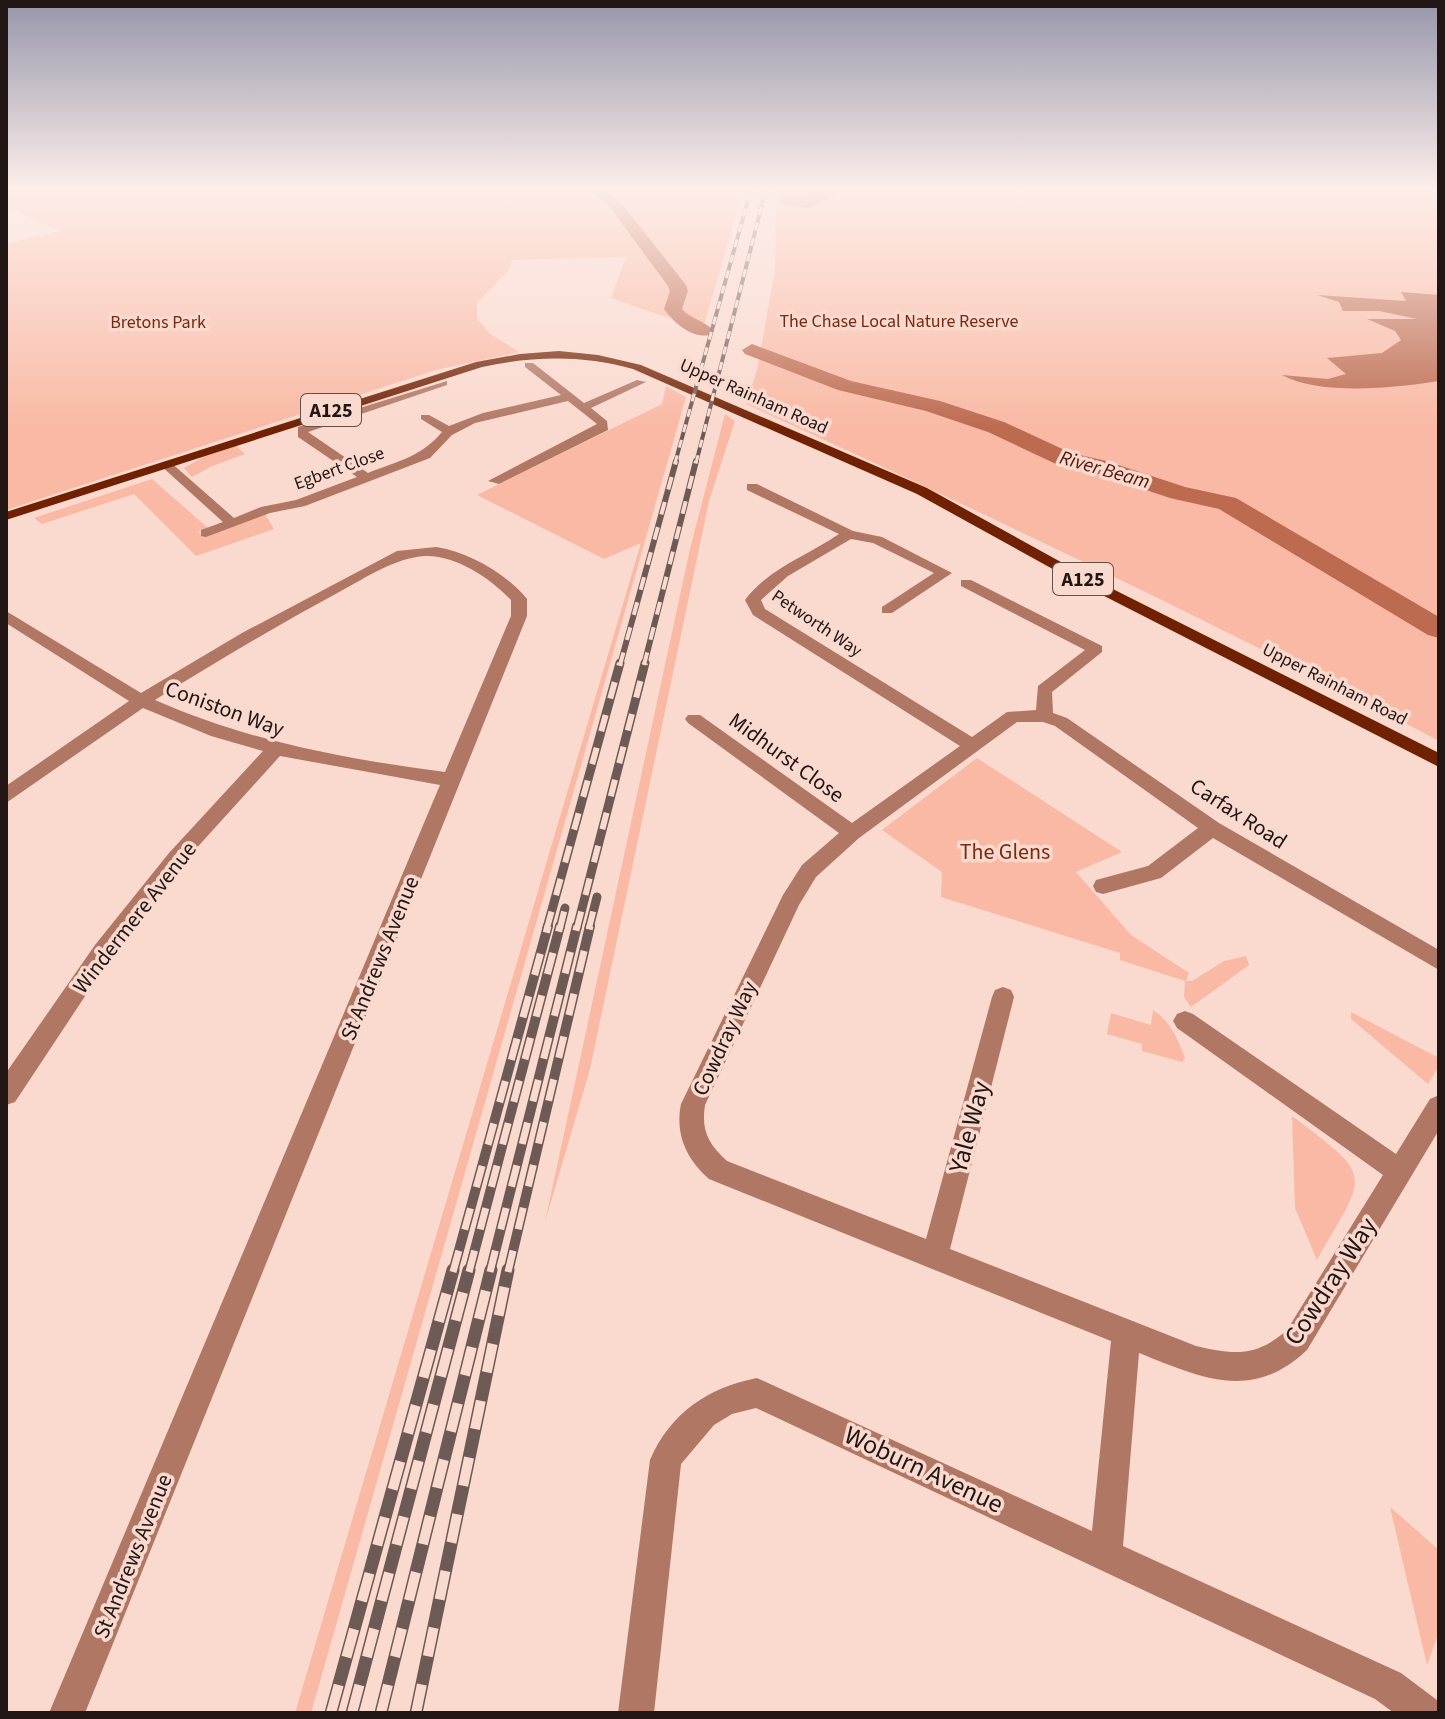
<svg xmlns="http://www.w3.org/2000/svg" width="1445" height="1719" viewBox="0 0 1445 1719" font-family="'Source Sans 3',sans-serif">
	<rect width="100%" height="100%" fill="#fad9ce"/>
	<!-- green -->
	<g fill="#f9b9a4">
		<polygon points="6,189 592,189 636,236 672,289 669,318 611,298 626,257 512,260 509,270 477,303 477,318 489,333 519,352 436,370 6,510 6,244 60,231 12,209 6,210"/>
		<polygon points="602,189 744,189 703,328 683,319 676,311 681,286 632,220"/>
		<path d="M776,189H1439V741C1212,621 980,511 746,404L757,370L775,269Z"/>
		<polygon points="666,386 686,397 311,1713 295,1713 641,543 604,559 477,495 662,404"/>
		<polygon points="725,414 735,421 709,501 590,1069 545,1222 690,549"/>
		<polygon points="236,446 245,454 212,466 192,477 184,468 203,457"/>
		<polygon points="152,479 208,528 198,532 202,536 265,514 274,529 196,556 134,494 42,524 34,518"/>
		<polygon points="977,758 1122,852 1076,872 1131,935 1189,973 1186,981 1192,981 1224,961 1246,956 1249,965 1191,1007 1184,997 1185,981 1120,960 1120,953 941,897 942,872 882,830"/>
		<path d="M1153,1010C1171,1022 1177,1038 1185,1058L1182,1062L1142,1051V1044L1107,1034L1111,1013L1151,1025Z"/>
		<polygon points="1351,1012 1439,1058 1439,1066 1428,1084 1351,1019"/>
		<path d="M1292,1116C1376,1179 1367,1172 1317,1260L1295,1208Z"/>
		<polygon points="1390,1507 1439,1550 1439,1632 1427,1665"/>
	</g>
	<!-- water -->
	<g fill="#bc6a50">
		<polygon points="819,192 839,194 809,208 781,204 780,200 787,194"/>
		<path d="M1401,292L1439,295V381C1395,388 1321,396 1282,375L1328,379L1346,374L1327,358L1382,353L1401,340L1395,331L1367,319H1417L1379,311H1343L1339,302L1317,295L1406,301Z"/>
	</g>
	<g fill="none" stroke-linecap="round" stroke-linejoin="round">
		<!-- river -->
		<g fill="#bc6a50" fill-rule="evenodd">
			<path d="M590,189H605L622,204L686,285L688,291L682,309C691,319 705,321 714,331L711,335C692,339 674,323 664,309L670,291L668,286L612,210Z"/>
			<polygon points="752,344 851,381 940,401 1004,422 1071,453 1106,461 1185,487 1236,498 1439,617 1439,638 1428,635 1219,509 1170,498 1092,472 1056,464 988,432 926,411 838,390 745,354 742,350"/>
		</g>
		<!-- minor -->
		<g fill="#b07764" fill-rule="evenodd">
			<path d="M525,363H533L584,403L637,380L646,382L591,408L607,421L608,430L499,484L488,481L597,424L568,401L475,423L452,435L430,458L305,506L270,513L206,537L201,536V530L223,522L159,464L169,461L234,518L261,507L296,500L357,477L298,437V427L447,381V385L308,432L368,473C398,461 421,457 442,432L421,419V415H429L449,426L483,413L561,395L525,367Z"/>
			<path d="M747,484H757L853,531L882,537L952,573L892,613H882V607L934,573L873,543L851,539L788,576L761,600L765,609L972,737L1007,712L1036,710L1038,686L1085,650L961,586V580H971L1102,646V652L1052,692L1053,713L1067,718L1219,823L1439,950V970L1213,838L1161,878L1103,894L1096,892L1093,886L1096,880L1148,866L1198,828L1055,726L1043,722H1017L859,838L816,877L799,905L705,1105C701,1130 708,1144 727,1161L926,1239L992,997L995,990L1003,987L1011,990L1014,997L950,1249L1196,1346C1234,1355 1257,1357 1287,1330L1383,1175L1177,1028L1173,1021L1177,1014L1185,1011L1193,1014L1396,1154L1430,1099L1439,1095V1130L1307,1350C1251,1403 1200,1377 1139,1353L1123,1546L1401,1673L1437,1700L1439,1713H1394L1375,1699L756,1408L732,1414L714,1425L681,1464L654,1713H618L650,1460C670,1413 709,1387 757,1378L1092,1531L1111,1341L709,1179C686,1159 675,1134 681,1104L783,895L802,865L839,833L688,723L685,719L688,715H700L852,823L960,746L753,615L745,600C769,568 807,556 839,534L747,490Z"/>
			<path d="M436,547C468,552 506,573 527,599V616L85,1713H49L440,785L280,756L183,863L111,957L15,1102L6,1105V1073L95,945L169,853L263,751L211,736L143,708L6,803V786L129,701L6,623V611L141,693L242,633L397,551ZM425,556C456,555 490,578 511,600V616L445,772C345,759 248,741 155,700C216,662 278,625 341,591C367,577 395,558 425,556Z"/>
		</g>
		<!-- major -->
		<path fill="#6f2102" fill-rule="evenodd" d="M559,351L598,355L641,365L927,488L1079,572L1439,753V767L1069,578L917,494L633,369C583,355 533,356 482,367L6,520V512L476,362L520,354Z"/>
		<defs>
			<g id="rail-far4">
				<polyline points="675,463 751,189"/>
				<polyline points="696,463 766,189"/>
			</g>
			<g id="rail-far3">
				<polyline points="620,665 676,461"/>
				<polyline points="644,665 696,461"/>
			</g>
			<g id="rail-far2">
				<polyline points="547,928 620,663"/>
				<polyline points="560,928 565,908"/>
				<polyline points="577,928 645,663"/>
				<polyline points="589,928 597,897"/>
			</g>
			<g id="rail-far1">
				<polyline points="453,1272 548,926"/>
				<polyline points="469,1272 560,926"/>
				<polyline points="490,1272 577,926"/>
				<polyline points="508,1272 590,926"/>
			</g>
			<g id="rail">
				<polyline points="331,1713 453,1270"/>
				<polyline points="352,1713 469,1270"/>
				<polyline points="381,1713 491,1270"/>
				<polyline points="416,1713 508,1270"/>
			</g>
		</defs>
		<!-- rail-far4 casing -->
		<use href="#rail-far4" stroke="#6d5a54" stroke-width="4"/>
		<!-- rail-far3 casing -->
		<use href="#rail-far3" stroke="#6d5a54" stroke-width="6"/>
		<!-- rail-far2 casing -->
		<use href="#rail-far2" stroke="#6d5a54" stroke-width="9"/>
		<!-- rail-far1 casing -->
		<use href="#rail-far1" stroke="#6d5a54" stroke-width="10"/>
		<!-- rail casing -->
		<use href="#rail" stroke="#6d5a54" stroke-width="13"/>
		<!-- rail-far4 -->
		<use href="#rail-far4" stroke="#fad9ce" stroke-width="3" stroke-dasharray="8" stroke-linecap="butt"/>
		<!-- rail-far3 -->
		<use href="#rail-far3" stroke="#fad9ce" stroke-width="4" stroke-dasharray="13" stroke-linecap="butt"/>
		<!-- rail-far2 -->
		<use href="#rail-far2" stroke="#fad9ce" stroke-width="6" stroke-dasharray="17" stroke-linecap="butt"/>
		<!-- rail-far1 -->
		<use href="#rail-far1" stroke="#fad9ce" stroke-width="7" stroke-dasharray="22" stroke-linecap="butt"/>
		<!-- rail -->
		<use href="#rail" stroke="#fad9ce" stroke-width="10" stroke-dasharray="29" stroke-linecap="butt"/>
	</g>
	<!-- sky -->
	<linearGradient id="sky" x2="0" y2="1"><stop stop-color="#9696ab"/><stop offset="0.44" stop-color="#fdeee9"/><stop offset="1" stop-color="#fdeee9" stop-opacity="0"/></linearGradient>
	<rect width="1445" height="430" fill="url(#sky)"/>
	<g text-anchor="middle" stroke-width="7" stroke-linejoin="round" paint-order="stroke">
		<!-- far-park labels -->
		<g font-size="18" fill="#772b10" stroke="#fad9ce">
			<text x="899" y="327">The Chase Local Nature Reserve</text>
			<text x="158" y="328">Bretons Park</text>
		</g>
		<!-- far-street labels -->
		<g font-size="18" fill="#211613" stroke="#fad9ce">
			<text transform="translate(754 396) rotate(24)" y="6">Upper Rainham Road</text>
			<text transform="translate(339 468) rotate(-20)" y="6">Egbert Close</text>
			<text transform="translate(817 623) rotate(34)" y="6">Petworth Way</text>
			<text transform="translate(1335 684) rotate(27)" y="6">Upper Rainham Road</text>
		</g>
		<!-- shield labels -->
		<g fill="#fad9ce" stroke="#62504b" stroke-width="2">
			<rect x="301" y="394" width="60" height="32" rx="6"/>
			<rect x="1053" y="563" width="60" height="32" rx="6"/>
		</g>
		<g font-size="20" font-weight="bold" fill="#211613">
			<text x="331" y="417">A125</text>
			<text x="1083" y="586">A125</text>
		</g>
		<!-- far-water labels -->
		<g font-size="20" font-style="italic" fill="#4b1604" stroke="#fad9ce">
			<text transform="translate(1105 469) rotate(16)" y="7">River Beam</text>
		</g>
		<!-- street labels -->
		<g font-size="22" fill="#211613" stroke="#fad9ce">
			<text transform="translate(225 708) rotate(20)" y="8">Coniston Way</text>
			<text transform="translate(787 757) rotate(36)" y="8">Midhurst Close</text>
			<text transform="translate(1239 813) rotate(33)" y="8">Carfax Road</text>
			<text transform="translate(134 917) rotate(-52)" y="8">Windermere Avenue</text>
			<text transform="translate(379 958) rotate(-68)" y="8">St Andrews Avenue</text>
			<text transform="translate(724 1038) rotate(-65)" y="8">Cowdray Way</text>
			<text transform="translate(132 1556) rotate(-68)" y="8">St Andrews Avenue</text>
		</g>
		<!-- park labels -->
		<g font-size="22" fill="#772b10" stroke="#fad9ce">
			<text x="1005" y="859">The Glens</text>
		</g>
		<!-- near-street labels -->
		<g font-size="26" fill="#211613" stroke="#fad9ce">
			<text transform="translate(969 1127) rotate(-75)" y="9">Yale Way</text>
			<text transform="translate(1330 1281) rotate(-57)" y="9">Cowdray Way</text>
			<text transform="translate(924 1469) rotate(25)" y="9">Woburn Avenue</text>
		</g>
	</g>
	<!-- border -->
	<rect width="1445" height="1719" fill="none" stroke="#211613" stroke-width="16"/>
</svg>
